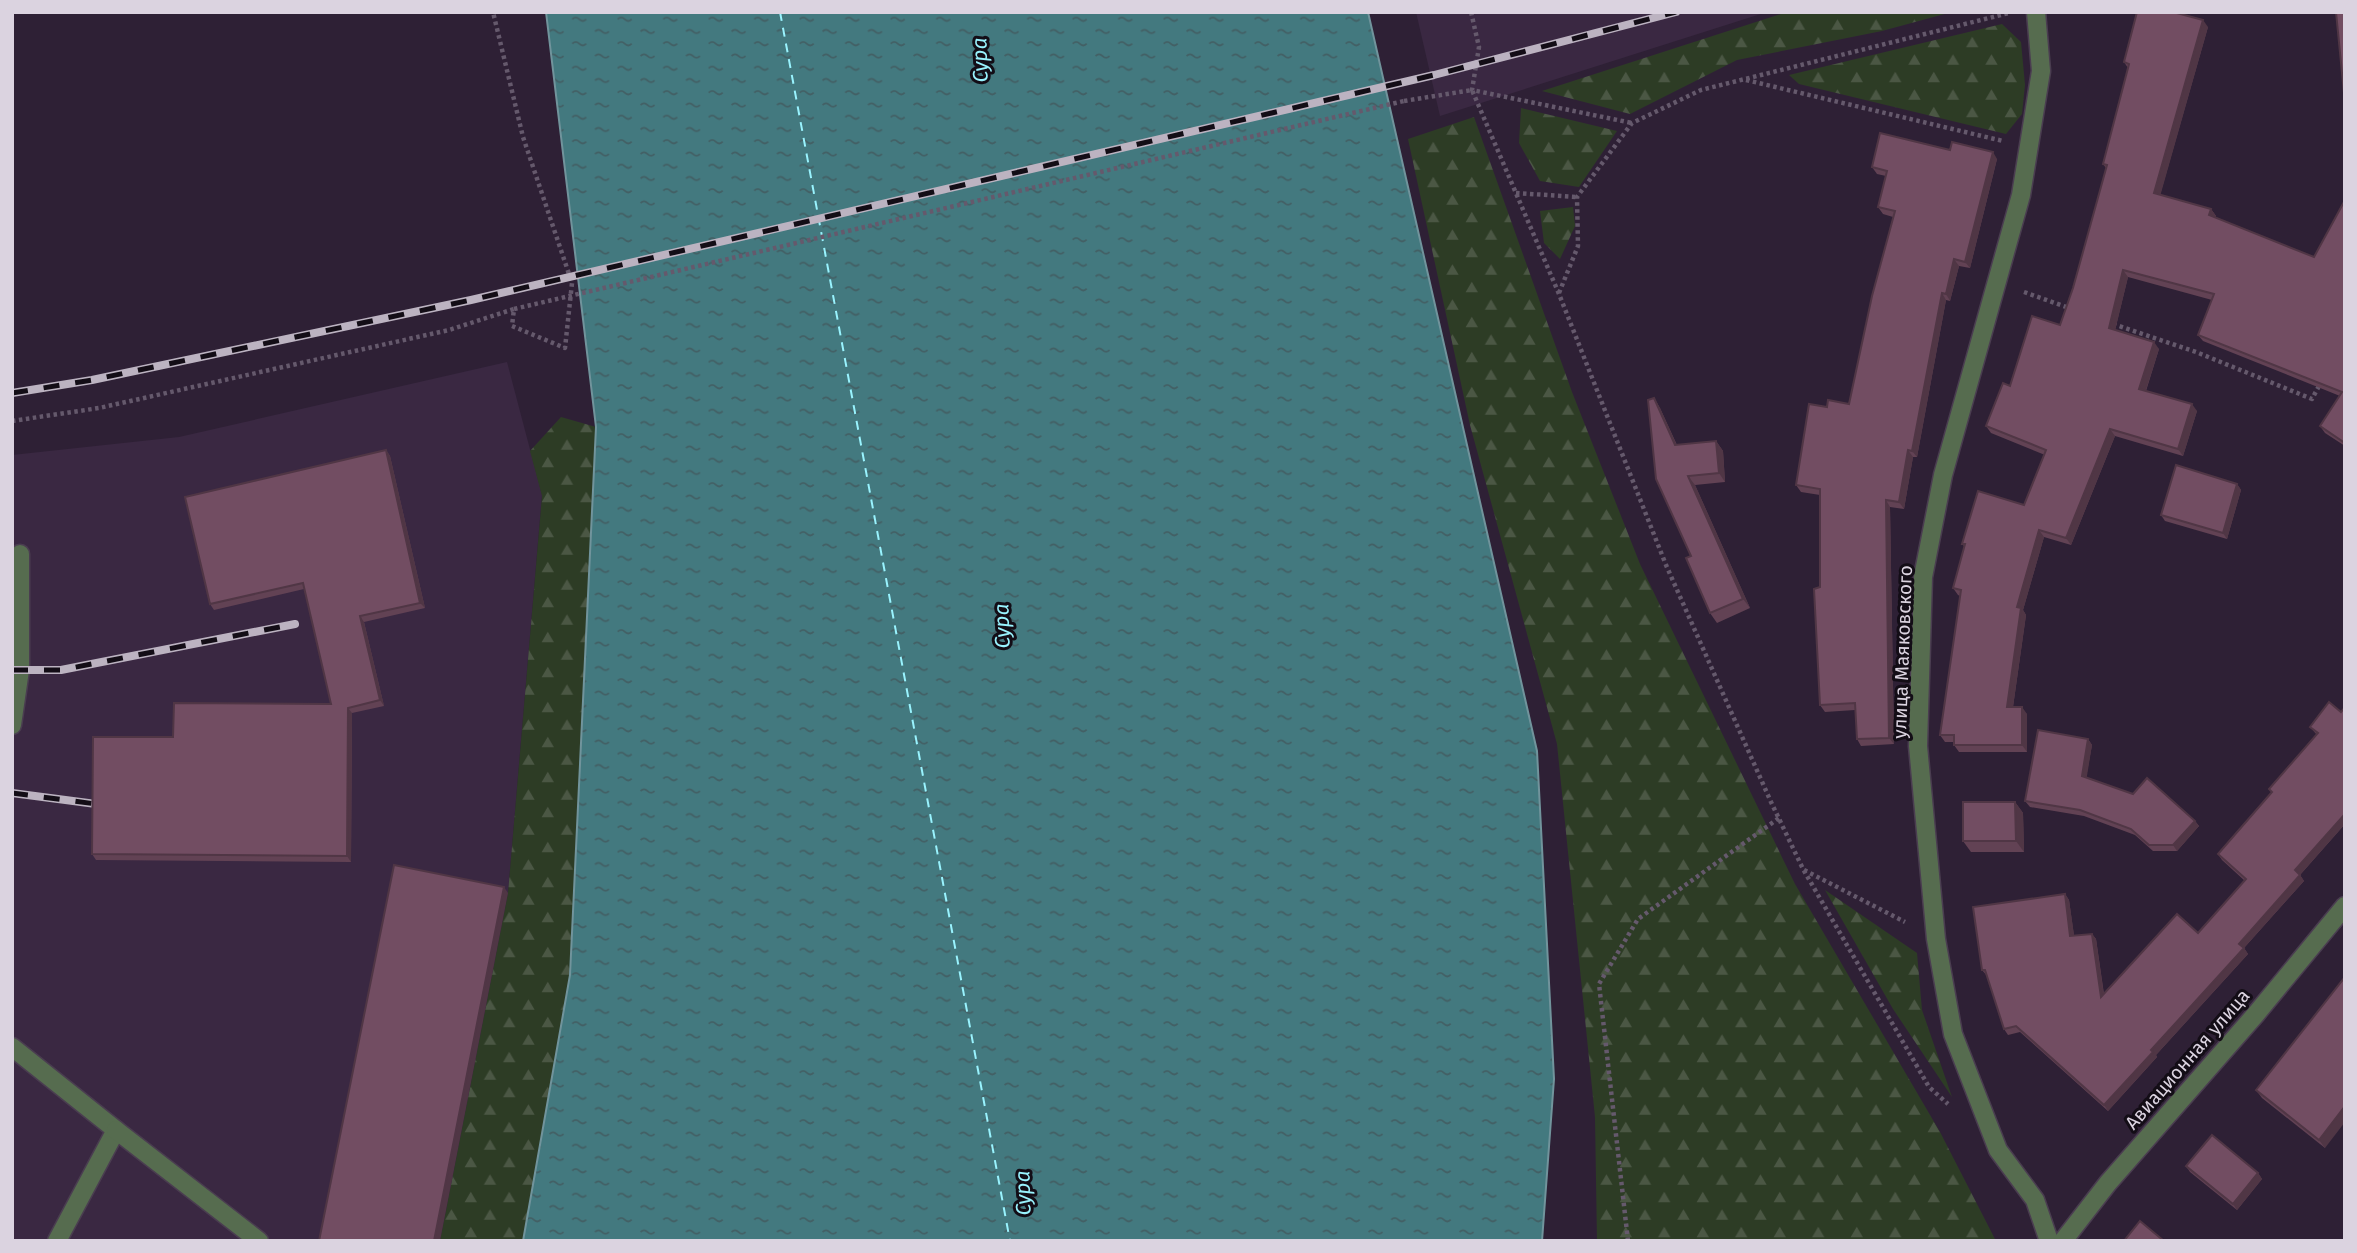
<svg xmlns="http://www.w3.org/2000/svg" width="2357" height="1253" viewBox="0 0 2357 1253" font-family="'Fira Sans',sans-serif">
	<defs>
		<pattern id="forest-firs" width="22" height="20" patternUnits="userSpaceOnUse" patternTransform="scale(1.75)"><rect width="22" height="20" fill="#2d3c25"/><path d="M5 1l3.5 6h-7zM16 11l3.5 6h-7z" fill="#4b5744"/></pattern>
		<pattern id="water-ripples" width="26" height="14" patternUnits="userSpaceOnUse" patternTransform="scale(1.75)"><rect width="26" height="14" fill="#43797f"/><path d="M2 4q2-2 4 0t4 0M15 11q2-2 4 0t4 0" fill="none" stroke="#435f64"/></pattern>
	</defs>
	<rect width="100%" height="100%" fill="#2e2035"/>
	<!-- built -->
	<g fill="#3a2842">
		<polygon points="1416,12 1767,12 1440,116"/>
		<polygon points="507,362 542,495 508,893 440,1241 12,1241 12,455 179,437"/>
	</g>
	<!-- forest -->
	<g fill="url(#forest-firs)">
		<polygon points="1787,12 1952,12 1882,31 1737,60 1630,114 1542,91"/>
		<polygon points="2002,24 2021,42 2025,85 2022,114 2006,134 1799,84 1789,75"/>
		<polygon points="1521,108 1617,131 1579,187 1540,181 1519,143"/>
		<polygon points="1474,117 1572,392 1640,564 1795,884 1940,1132 1996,1241 1597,1241 1595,1117 1557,744 1470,425 1408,139"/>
		<polygon points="1573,207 1575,226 1560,259 1544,243 1540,211"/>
		<polygon points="561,417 596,427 570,975 523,1241 440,1241 508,893 542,496 530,451"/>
		<polygon points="1825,890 1917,953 1922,1010 1952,1097 1893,1009"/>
	</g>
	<!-- water -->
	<polygon fill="url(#water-ripples)" stroke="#71949c" stroke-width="2" points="546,12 1368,12 1537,751 1554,1079 1542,1241 523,1241 570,975 596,427"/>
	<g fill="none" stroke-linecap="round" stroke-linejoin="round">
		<!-- ferry -->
		<polyline stroke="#99f3fe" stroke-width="2" stroke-dasharray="9 7" stroke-linecap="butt" points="780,12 1010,1241"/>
		<defs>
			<g id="minor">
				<polyline points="2036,12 2041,71 2021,195 1943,475 1923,577 1918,746 1936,939 1953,1034 1998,1150 2035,1200 2049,1241"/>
				<polyline points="12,725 20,670 20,554"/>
				<polyline points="12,1047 116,1130 57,1241"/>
				<polyline points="116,1130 259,1241"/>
				<polyline points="2063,1241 2108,1183 2256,1014 2345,906"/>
			</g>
		</defs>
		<!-- minor casing -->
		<use href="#minor" stroke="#4a3d50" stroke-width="21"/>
		<!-- path -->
		<g stroke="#65596c" stroke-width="4.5" stroke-dasharray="3.5 3.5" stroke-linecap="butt">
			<polyline points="1471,12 1479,47 1472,90 1632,123"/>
			<polyline points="1746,80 2003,141"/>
			<polyline points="1404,101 1472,90 1559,294 1666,565 1771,802 1803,869 1929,1087 1948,1104"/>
			<polyline points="1516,193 1577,197"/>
			<polyline points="2024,292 2072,309"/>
			<polyline points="1559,293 1578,246 1577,197 1632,123 1701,90 2009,13"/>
			<polyline points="2113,324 2196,352 2312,399 2320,384"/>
			<polyline points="12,421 99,408 449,330 514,309 512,326 565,348 572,283 523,137 493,12"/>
			<polyline points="1804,870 1905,922"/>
			<polyline points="1628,1241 1599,984 1638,919 1779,818"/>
		</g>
		<!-- minor -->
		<use href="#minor" stroke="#566c4f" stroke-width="18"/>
		<defs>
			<g id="rail">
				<polyline points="12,393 92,380 471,300 1434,75 1676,12"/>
				<polyline points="12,670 61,670 295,624"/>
				<polyline points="12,793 96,804"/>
			</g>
		</defs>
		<!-- rail casing -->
		<use href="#rail" stroke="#bcb3c1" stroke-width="8"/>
		<!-- rail -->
		<use href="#rail" stroke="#130d16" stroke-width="5" stroke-dasharray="16" stroke-linecap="butt"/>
		<!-- path-bridge -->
		<polyline stroke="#65596c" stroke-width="4.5" stroke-dasharray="3.5 3.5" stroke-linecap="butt" points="514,309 1404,101"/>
	</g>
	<!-- wall -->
	<g fill="#624254">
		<polygon points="2208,27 2160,195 2211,209 2216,216 2215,217 2314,257 2345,200 2345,446 2325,433 2320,426 2340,396 2203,341 2198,335 2212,300 2128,277 2115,330 2159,349 2146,391 2197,411 2183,456 2115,436 2071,545 2044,537 2023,610 2026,615 2013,707 2027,714 2027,752 1959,752 1954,745 1954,742 1945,742 1940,735 1960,596 1958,595 1953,588 1965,547 1962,544 2024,505 2045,455 1991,433 1986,426 2010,386 2060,325 2073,288 2106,168 2103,164 2128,68 2124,62"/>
		<polygon points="1950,150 1997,159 1970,268 1959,266 1950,301 1946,300 1917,457 1913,457 1904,509 1890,507 1894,744 1861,746 1857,739 1855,710 1825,712 1820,705 1820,495 1801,492 1796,485 1827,407 1849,404 1893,217 1883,214 1878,207 1886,176 1877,174 1872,167"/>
		<polygon points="1654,398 1660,408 1677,445 1716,441 1723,451 1725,482 1695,485 1750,608 1717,623 1710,613 1691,556"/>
		<polygon points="386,450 390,456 425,608 364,622 384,706 352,713 351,862 96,860 92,854 173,737 331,704 304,589 214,610 210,604"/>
		<polygon points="2237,484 2241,490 2227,539 2165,521 2161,515"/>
		<polygon points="2345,707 2345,824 2300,875 2304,881 2244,948 2248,954 2156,1055 2157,1057 2108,1111 2020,1032 2008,1035 2004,1029 1987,976 1982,970 2065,894 2069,900 2074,936 2092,934 2096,939 2104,994 2198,933 2245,881 2222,860 2218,854 2272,793 2269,789 2317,735 2310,727 2341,712"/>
		<polygon points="2088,739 2092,745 2086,778 2195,821 2199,826 2177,851 2153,851 2135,835 2084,816 2030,807 2025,801"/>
		<polygon points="2015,802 2023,813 2024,852 1971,852 1963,841"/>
		<polygon points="2345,977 2325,1148 2262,1098 2256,1090"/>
		<polygon points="2186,1166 2258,1173 2262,1179 2237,1210 2190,1172"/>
	</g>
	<!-- shaded-wall -->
	<g fill="#503645">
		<polygon points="2203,20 2208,27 2159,200 2154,193"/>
		<polygon points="1993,152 1997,159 1970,268 1965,262"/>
		<polygon points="2211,209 2216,216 2214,222 2209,215"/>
		<polygon points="1954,259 1959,266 1950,301 1946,294"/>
		<polygon points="2123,270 2128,277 2114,335 2109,328"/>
		<polygon points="1942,293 1946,300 1917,457 1912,451"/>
		<polygon points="2154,342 2159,349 2144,396 2139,389"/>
		<polygon points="1654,398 1660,408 1681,455 1675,445"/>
		<polygon points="2192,404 2197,411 2183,456 2178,449"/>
		<polygon points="2110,429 2115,436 2071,545 2066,538"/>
		<polygon points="1716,441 1723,451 1725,482 1719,473"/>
		<polygon points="386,450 390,456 425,608 420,603"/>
		<polygon points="1908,450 1913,457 1904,509 1899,502"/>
		<polygon points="1688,476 1695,485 1750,608 1743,599"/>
		<polygon points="2237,484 2241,490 2227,539 2223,533"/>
		<polygon points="1886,500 1890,507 1894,744 1889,738"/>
		<polygon points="2039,530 2044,537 2023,610 2026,615 2012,714 2007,707 2017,607"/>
		<polygon points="360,616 364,622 384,706 380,700"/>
		<polygon points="2022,707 2027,714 2027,752 2022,745"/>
		<polygon points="348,708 352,713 351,862 347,856"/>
		<polygon points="2088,739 2092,745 2086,782 2082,776"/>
		<polygon points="2015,802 2023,813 2024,852 2016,841"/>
		<polygon points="2345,814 2345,824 2299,876 2295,870"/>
		<polygon points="2195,821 2199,826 2177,851 2173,845"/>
		<polygon points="2300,875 2304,881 2243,949 2239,944"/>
		<polygon points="504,887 508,893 440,1241 434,1241"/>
		<polygon points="2065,894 2069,900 2075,942 2070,936"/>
		<polygon points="2092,934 2096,939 2105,1003 2101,997"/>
		<polygon points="2244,948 2248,954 2156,1055 2157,1057 2108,1111 2104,1105 2151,1050"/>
		<polygon points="2345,1106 2345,1122 2325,1148 2319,1140"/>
		<polygon points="2258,1173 2262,1179 2237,1210 2233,1204"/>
	</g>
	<!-- building -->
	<g fill="#724d62" stroke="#503645" stroke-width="2">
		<polygon points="2137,12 2173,12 2203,20 2154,193 2211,209 2209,215 2314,257 2345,200 2345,443 2320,426 2342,392 2198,335 2214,294 2123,270 2109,328 2154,342 2139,389 2192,404 2178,449 2110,429 2066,538 2039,530 2017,607 2021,608 2007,707 2022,707 2022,745 1954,745 1954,735 1940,735 1961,590 1953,588 1965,544 1962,544 1978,491 2024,505 2046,450 1986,426 2003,383 2010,386 2032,316 2060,325 2073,288 2107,165 2103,164 2129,64 2124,62"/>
		<polygon points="2336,12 2345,12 2345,93 2344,93"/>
		<polygon points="1880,133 1950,150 1952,142 1993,152 1965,262 1954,259 1946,294 1942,293 1912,451 1908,450 1899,502 1886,500 1889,738 1857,739 1855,703 1820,705 1814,589 1820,587 1820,489 1796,485 1809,404 1827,407 1828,400 1849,404 1872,296 1895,211 1878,207 1887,171 1872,167"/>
		<polygon points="1654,398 1675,445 1716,441 1719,473 1688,476 1743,599 1710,613 1686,558 1691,556 1656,479 1648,400"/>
		<polygon points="386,450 420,603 360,616 380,700 348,708 347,856 92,854 93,737 173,737 174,703 331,704 303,583 210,604 185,497"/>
		<polygon points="2176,465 2237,484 2223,533 2161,515"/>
		<polygon points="2329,702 2341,712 2345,707 2345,814 2295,870 2300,875 2239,944 2244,948 2151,1050 2153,1052 2104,1105 2016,1026 2004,1029 1985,970 1982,970 1973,907 2065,894 2070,936 2092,934 2101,997 2177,914 2198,933 2246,879 2218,854 2272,792 2269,789 2318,733 2310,727"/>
		<polygon points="2038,730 2088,739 2082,776 2133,794 2147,778 2195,821 2173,845 2149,845 2131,829 2080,810 2025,801"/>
		<polygon points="1963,802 2015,802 2016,841 1963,841"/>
		<polygon points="394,865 504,887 434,1241 319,1241"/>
		<polygon points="2345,977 2345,1106 2319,1140 2256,1090"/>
		<polygon points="2212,1135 2258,1173 2233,1204 2186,1166"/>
		<polygon points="2140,1221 2164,1241 2124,1241"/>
	</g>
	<g text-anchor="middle" stroke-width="6" stroke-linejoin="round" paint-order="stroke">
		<!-- street labels -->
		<g font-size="19" fill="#dbd3e0" stroke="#130d16">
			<text transform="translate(1902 652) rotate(-88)" y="7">улица Маяковского</text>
			<text transform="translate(2187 1059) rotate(-49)" y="7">Авиационная улица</text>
		</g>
		<!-- water labels -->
		<g font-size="21" font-style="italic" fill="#99f3fe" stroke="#130d16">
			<text transform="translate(980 60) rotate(-92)" y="7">Сура</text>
			<text transform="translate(1002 626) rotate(-92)" y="7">Сура</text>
			<text transform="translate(1023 1193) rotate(-92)" y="7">Сура</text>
		</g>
	</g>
	<!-- border -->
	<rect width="2357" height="1253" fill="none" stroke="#dbd3e0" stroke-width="28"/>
</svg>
